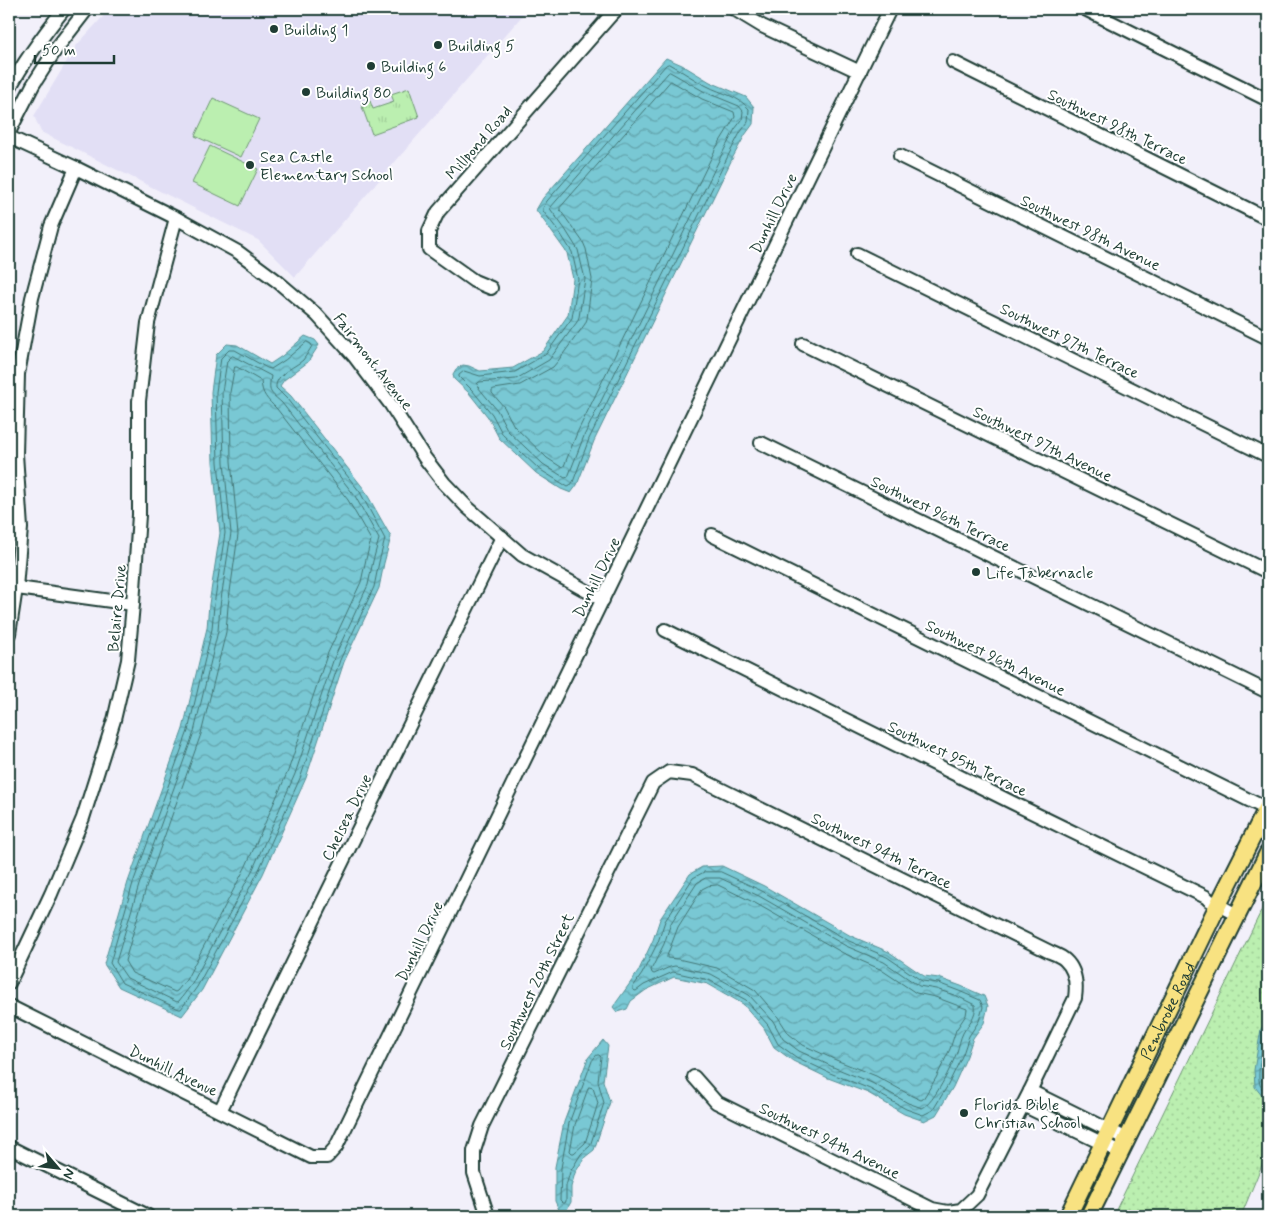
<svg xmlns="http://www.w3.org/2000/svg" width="1277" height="1225" viewBox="0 0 1277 1225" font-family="Mynerve,sans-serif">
	<defs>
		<pattern id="grass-dots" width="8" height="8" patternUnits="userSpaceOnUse" patternTransform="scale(1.25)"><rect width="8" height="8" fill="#bbefb0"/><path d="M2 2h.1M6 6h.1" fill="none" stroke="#a0ce98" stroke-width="1.8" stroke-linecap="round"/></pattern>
		<pattern id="park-tufts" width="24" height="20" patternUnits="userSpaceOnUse" patternTransform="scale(1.25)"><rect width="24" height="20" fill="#bbefb0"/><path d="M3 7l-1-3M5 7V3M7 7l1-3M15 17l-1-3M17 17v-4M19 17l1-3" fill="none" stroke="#a0ce98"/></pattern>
		<pattern id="water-waves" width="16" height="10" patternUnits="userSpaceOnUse" patternTransform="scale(1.25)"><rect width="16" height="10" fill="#79c8d4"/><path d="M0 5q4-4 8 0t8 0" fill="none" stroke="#63a4ad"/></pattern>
	</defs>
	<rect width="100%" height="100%" fill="#f2f0fa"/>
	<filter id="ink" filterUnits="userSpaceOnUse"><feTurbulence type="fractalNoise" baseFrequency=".02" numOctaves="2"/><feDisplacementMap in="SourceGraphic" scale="10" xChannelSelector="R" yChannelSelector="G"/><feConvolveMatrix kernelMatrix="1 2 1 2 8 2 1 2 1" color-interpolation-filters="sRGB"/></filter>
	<g filter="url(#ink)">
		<!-- built -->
		<polygon fill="#e2dff5" points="110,9 528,9 295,277 258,240 41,132 34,116 76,46"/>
		<!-- grass -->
		<polygon fill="url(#grass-dots)" stroke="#6d9672" points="1268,897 1268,1150 1241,1216 1113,1216"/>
		<!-- park -->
		<polygon fill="url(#park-tufts)" stroke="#6d9672" points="409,88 419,117 372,134 361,104 370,101 373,109 394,102 391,94"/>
		<!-- pitch -->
		<g fill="#bbefb0" stroke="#6d9672">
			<polygon points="213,98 259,119 241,157 195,136"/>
			<polygon points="210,146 258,169 240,206 192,183"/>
		</g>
		<!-- water -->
		<g fill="url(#water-waves)" stroke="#559094">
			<polygon points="666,58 682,65 710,82 746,97 754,107 753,124 745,135 733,157 594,441 577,485 571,493 561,489 536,473 499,438 488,417 469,393 454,379 453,374 456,369 463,365 469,366 480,371 513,368 543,351 568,315 573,279 567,253 536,210 543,198"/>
			<polygon points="305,336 315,340 319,345 308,362 284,380 280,386 291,396 364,489 391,537 384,563 379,588 344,662 306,778 263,874 202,990 182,1016 119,987 104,964 128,882 183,729 207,628 209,604 220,533 213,462 211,392 216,355 227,344 237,345 270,364 282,356"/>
			<polygon points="722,866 764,886 851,936 889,952 924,976 939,978 961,986 984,996 988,1006 984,1023 973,1038 967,1056 953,1087 936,1115 924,1121 904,1114 868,1093 828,1078 793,1061 774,1047 764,1028 743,1004 708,984 674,977 646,990 631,1001 627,1009 617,1012 613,1007 638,972 653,940 660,919 690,874 702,867"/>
			<polygon points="1268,1018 1268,1100 1263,1097 1255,1087 1254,1070 1261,1029"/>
			<polygon points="603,1040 608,1046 603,1081 610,1102 594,1150 585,1157 575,1173 571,1187 571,1202 565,1213 560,1212 555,1201 555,1167 564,1122 588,1058"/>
		</g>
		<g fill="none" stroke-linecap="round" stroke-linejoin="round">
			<!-- shore -->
			<g stroke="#437574" stroke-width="1">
				<path d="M669,64C682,71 694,80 707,86C722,94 739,96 749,109L748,122L740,133L729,154L589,439L573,482L570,486L568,487L539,469L503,435L492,414L472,390L459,377V375L464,371L480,376L515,372L546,354L572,318L578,279L572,252L560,233L543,211V208L547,201L666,65Z"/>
				<polygon points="670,72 705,92 739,106 743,111 742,120 735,129 723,152 584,436 568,477 565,478 543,464 508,431 497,410 478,387 477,384 479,382 516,379 549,360 577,322 579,317 585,279 578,250 565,229 551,210 550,208 668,73"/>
				<polygon points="671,81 702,99 734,112 735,117 716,148 577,433 564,466 561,467 547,458 514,426 504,407 492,393 492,390 494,389 520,385 553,367 558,361 585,324 587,319 592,279 586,249 583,242 560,210 560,208"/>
				<path d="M307,342L311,344L312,346C309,351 306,356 303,360C294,368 275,374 276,388L287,399L360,492L385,539L379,562L374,587L340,660L301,776L258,872L197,987L181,1009H179L122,983L110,963L133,883L188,731L212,629L214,605L225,533L218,462L216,392L221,358L229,350H235L267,368L271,369L285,360Z"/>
				<path d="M233,356L271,376C268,393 270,392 282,403L355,496L379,539L373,561L368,585L334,658L295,774L253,869L192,984L179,1001L177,1002L127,978L116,962L139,885L194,732L218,631L220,606L231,533L224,462L222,392L227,361L231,357Z"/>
				<path d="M235,367H237L261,381C262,395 267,399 277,409L348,500L371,540L366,559L361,582L327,655L288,771L246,866L186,980L177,991L175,992L132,973L125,961L146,888L201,734L226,632L228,606L238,535L231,461L230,393Z"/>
				<polygon points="721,872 762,891 849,941 887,957 922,981 938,983 959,991 980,1000 983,1007 979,1021 969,1036 963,1054 948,1085 933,1110 923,1115 906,1109 870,1089 830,1073 796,1057 778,1044 768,1025 746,1000 709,980 673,972 644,985 636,991 633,990 633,987 642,974 658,942 665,921 693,878 704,872"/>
				<path d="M706,878H720L759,896L846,946L884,962L919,986L936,989L957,996L975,1005C977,1016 968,1024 963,1033C960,1039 959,1046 957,1052C952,1065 934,1104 922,1108L908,1103L872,1083L833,1067L799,1051L783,1039L773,1021L749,995L711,974L675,966L670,967L654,974L652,973L651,970L664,944L671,923L697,883Z"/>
				<polygon points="718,885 755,903 843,953 880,969 916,993 935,997 967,1009 966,1015 956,1030 950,1049 936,1078 923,1099 921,1100 912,1096 876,1076 836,1060 803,1045 789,1034 778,1017 755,990 717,968 678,959 667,958 667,956 678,927 702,889 708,886"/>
				<path d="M1268,1027L1266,1031C1264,1044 1256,1073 1260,1085C1262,1089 1265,1092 1268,1094"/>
				<polygon points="597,1055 599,1055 601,1057 598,1081 604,1103 590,1146 581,1154 570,1172 566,1186 566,1201 565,1203 563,1203 560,1200 561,1168 569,1123 592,1061"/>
				<polygon points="589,1087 593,1088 598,1103 594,1116 585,1143 574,1153 572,1153 570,1151 575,1125"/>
			</g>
			<defs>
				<g id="minor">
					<polyline points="734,9 762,26 860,72"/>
					<polyline points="1085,9 1268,100"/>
					<polyline points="953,62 1268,219"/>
					<path d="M9,89C24,61 44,34 64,9"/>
					<polyline points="9,132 33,85 56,49 87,9"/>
					<polyline points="9,137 76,168 176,218 238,252 277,281 317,315 354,356 391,405 424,457 444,483 467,507 522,555 603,600"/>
					<polyline points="900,156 1268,338"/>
					<polyline points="857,254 1268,456"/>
					<polyline points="491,288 474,281 429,249 429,231 438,212 611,15 617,9"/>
					<polyline points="803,344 1268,572"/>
					<polyline points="761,443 1268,692"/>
					<polyline points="712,535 1267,809"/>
					<polyline points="10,587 133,604"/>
					<polyline points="665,630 1011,802 1206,897 1209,900 1237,915"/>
					<polyline points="9,634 16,588 21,528 16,454 18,374 32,298 51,226 76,168"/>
					<polyline points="9,983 51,894 83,818 114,720 128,660 133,604 139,515 139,401 148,323 176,218"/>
					<polyline points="9,1006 311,1157 327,1157 336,1147 890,9"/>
					<polyline points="1030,1091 1127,1139"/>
					<polyline points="1023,1105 1120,1152"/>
					<polyline points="220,1111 502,537"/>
					<polyline points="9,1147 148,1216"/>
					<path d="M488,1216L474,1173V1151L482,1126L653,783L669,772L692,775L1050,952C1055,954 1061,956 1065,960C1076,970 1077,984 1075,998L1030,1091L977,1195L961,1210L948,1212L932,1209L716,1102L694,1077"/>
				</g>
				<g id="major">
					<path id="s1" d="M1068,1216L1218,905L1268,806"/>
					<polyline points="1089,1216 1268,853"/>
				</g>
			</defs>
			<!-- minor casing -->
			<use href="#minor" stroke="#1f3d34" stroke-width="16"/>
			<!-- major casing -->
			<use href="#major" stroke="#1f3d34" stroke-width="20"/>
			<!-- minor -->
			<use href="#minor" stroke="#fff" stroke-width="12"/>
			<!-- major -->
			<use href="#major" stroke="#f8e281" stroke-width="16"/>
		</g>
	</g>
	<!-- markers -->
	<g fill="#1f3d34" stroke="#fff" stroke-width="2">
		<circle cx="274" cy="29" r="5"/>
		<circle cx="438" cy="45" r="5"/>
		<circle cx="371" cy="66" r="5"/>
		<circle cx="306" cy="92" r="5"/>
		<circle cx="250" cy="165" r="5"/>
		<circle cx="976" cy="572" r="5"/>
		<circle cx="964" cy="1113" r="5"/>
	</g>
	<g text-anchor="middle" stroke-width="4" stroke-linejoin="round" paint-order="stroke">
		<!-- poi labels -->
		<g font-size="16" fill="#1f3d34" stroke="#fff" text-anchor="start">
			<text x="284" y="35">Building 1</text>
			<text x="448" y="51">Building 5</text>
			<text x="381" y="72">Building 6</text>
			<text x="316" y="98">Building 80</text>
			<text x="260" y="162">Sea Castle<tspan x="260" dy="18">Elementary School</tspan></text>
			<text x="986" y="578">Life Tabernacle</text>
			<text x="974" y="1110">Florida Bible<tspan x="974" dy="18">Christian School</tspan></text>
		</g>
		<!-- street labels -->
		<g font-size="16" fill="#1f3d34" stroke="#fff">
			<text transform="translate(1118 126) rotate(26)" y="6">Southwest 98th Terrace</text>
			<text transform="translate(478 142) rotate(-49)" y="6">Millpond Road</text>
			<text transform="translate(773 213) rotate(-64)" y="6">Dunhill Drive</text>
			<text transform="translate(1091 232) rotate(26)" y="6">Southwest 98th Avenue</text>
			<text transform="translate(1070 340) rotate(26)" y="6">Southwest 97th Terrace</text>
			<text transform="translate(374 361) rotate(52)" y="6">Fairmont Avenue</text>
			<text transform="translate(1043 443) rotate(26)" y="6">Southwest 97th Avenue</text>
			<text transform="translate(941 513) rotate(26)" y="6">Southwest 96th Terrace</text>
			<text transform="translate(596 577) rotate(-64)" y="6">Dunhill Drive</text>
			<text transform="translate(116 608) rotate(-85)" y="6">Belaire Drive</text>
			<text transform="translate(996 657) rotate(26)" y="6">Southwest 96th Avenue</text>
			<text transform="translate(958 758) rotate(26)" y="6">Southwest 95th Terrace</text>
			<text transform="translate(346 817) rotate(-64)" y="6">Chelsea Drive</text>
			<text transform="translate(882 850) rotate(26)" y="6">Southwest 94th Terrace</text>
			<text transform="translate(419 941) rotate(-64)" y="6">Dunhill Drive</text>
			<text transform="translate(536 981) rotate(-64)" y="6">Southwest 20th Street</text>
			<text dy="6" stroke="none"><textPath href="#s1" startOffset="228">Pembroke Road</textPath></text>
			<text transform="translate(174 1070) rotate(26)" y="6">Dunhill Avenue</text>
			<text transform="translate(830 1140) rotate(26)" y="6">Southwest 94th Avenue</text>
		</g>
	</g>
	<!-- margin -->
	<rect width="1277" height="1225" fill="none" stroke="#fff" stroke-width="30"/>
	<rect x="15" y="15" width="1247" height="1195" fill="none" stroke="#1f3d34" stroke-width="2" filter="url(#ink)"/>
	<!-- north arrow -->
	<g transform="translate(58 1168) rotate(118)" stroke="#ffffff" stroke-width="4" paint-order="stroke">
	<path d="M0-4L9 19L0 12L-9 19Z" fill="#1f3d34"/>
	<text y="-8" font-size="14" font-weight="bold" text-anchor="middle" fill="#1f3d34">N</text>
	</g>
	<!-- scale -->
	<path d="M35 55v8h79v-8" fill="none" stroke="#1f3d34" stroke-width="2.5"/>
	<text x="42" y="55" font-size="15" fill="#1f3d34" stroke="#ffffff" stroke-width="4" paint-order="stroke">50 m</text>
</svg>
